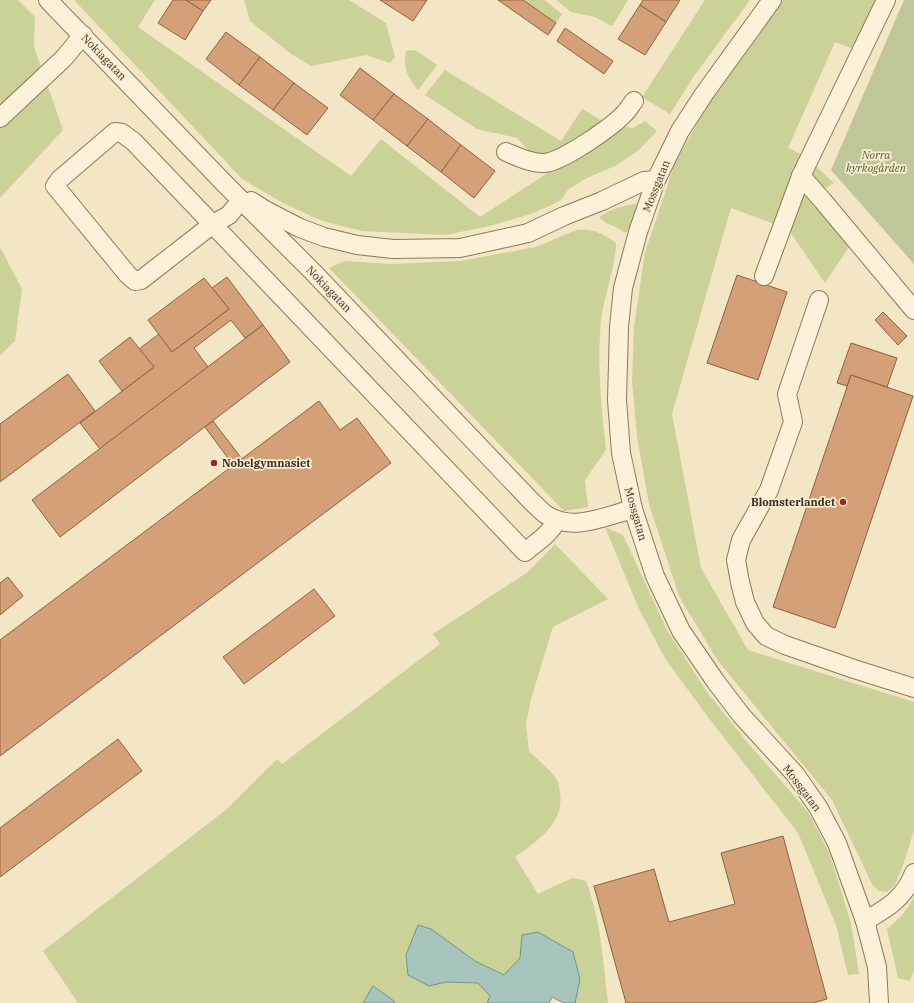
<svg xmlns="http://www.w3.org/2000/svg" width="914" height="1003" viewBox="0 0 914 1003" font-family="'IBM Plex Serif',serif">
	<rect width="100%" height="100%" fill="#f2e6c5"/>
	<!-- green -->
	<g fill="#cad297">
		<polygon points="0,0 18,0 35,17 34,47 63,130 0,198"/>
		<polygon points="75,0 155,0 138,27 351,176 381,139 480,217 620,126 633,128 645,121 657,131 640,149 617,165 585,179 568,190 560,201 534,213 490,226 445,235 362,231 322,221 283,203 242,179 75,1"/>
		<polygon points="244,0 349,0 386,23 395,57 390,63 366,55 311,66 291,54 250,21"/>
		<polygon points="523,0 544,0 562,14 556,23"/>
		<polygon points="556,0 628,0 612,26 595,17 571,12"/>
		<polygon points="705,0 750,0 694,76 670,114 642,97"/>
		<polygon points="783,0 876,0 853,49 835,42 788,148 805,156 834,183 812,197 851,244 825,283 788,229 731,208 672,414 701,568 748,650 914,702 914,831 902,868 895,885 887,892 879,891 873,886 832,800 718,661 679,596 649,504 637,436 632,381 634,327 645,252 675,163 708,104"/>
		<path d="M415,50L437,65L418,90C407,75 403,70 406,51Z"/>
		<polygon points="445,70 561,141 582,109 604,122 547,156 534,156 517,138 477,129 425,95"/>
		<path d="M636,204L637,206C635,214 632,229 625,233C617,226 606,225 599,217C610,210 622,205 636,204Z"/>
		<path d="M576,230C595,229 601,233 616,243C615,270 604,295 601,321C597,364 601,407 606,450L585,480L588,507L564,511L329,268L345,261L391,264L460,261L536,247Z"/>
		<polygon points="0,247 22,289 15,341 0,355"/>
		<polygon points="605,527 623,535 667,630 707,692 747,742 808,812 829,852 851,923 859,974 848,975 836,925 798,833 708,717 666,660 639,609"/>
		<path d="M555,544L608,599L553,627L531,699L526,724L529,751C538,760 550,769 557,780C559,784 559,789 560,792C565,823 537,841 515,857L538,894L572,878L586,881C601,920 603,962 608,1003H575L580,979L522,935L520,958L504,975L475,961L431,929L418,925L429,986L446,982L478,983L491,996L487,1003H395L373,986L363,1003H78L43,951L227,809L277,759L282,764L440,644L433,634L528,572Z"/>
		<path d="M914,897V970L910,981L898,978L887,929C898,920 908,910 914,897Z"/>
	</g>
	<!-- cemetery -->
	<polygon fill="#bfc697" points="904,0 914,0 914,264 831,170"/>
	<!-- water -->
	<g fill="#a7c5bd" stroke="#6c958c">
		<polygon points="418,925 431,929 475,961 504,975 520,958 522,935 538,932 573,952 580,979 575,1003 564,1003 552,997 549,1003 487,1003 490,996 478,983 446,982 429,986 408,975 406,955"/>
		<polygon points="373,986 394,1001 395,1003 363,1003"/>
	</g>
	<!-- building -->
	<g fill="#d4a077" stroke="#91603c">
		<polygon points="173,0 186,0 203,11 185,40 158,23"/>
		<polygon points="186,0 211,0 203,11"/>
		<polygon points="380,0 427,0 413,21"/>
		<polygon points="498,0 523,0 556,23 548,35"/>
		<polygon points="643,0 680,0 666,22 640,5"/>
		<polygon points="640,5 666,22 645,55 618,39"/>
		<polygon points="565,28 613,61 604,74 557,41"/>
		<polygon points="226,32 260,57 239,85 206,59"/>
		<polygon points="260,57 294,83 273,110 239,85"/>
		<polygon points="360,68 394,94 373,120 340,95"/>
		<polygon points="294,83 328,108 307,135 273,110"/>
		<polygon points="394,94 428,119 407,146 373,120"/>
		<polygon points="428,119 461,145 441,172 407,146"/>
		<polygon points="461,145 495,171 474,198 441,172"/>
		<polygon points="737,275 787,292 758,380 707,363"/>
		<polygon points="227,277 263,325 245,338 231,320 194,348 208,367 100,449 80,423 154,367 139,349 159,334 172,352 229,309 212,288"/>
		<polygon points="204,278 229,309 172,352 148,320"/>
		<polygon points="883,312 907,336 898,345 875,320"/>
		<polygon points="263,325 290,362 60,537 32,500"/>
		<polygon points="130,337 154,367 122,391 99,361"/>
		<polygon points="851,343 897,358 887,387 851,375 847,386 837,383"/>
		<polygon points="68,374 95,411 0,482 0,424"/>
		<polygon points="851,375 913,396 835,628 773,607"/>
		<polygon points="319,401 340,430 357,418 391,463 0,756 0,640"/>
		<polygon points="213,421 242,459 233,465 205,427"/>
		<polygon points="8,577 23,596 0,615 0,583"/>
		<polygon points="314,589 335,616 244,684 223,657"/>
		<polygon points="118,739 142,771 0,877 0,828"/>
		<polygon points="783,836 827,999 813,1003 626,1003 594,886 654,869 669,922 735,904 721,853"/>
	</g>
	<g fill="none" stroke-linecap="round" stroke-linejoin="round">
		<defs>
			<g id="minor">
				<path d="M48,0L225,184L313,272L533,503C537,506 541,511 545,514C572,533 605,516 633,509"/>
				<polyline points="772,0 704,94 680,131 656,180 638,232 623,288 619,327 617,400 621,453 633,509 655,576 681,631 716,682 741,715 795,774 818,807 837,843 865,921 877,967 879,1003"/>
				<polyline points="886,0 801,176 823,201 914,310"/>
				<polyline points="0,118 64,58 83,35"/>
				<path d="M506,152C516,156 532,164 544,163C562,162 612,127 625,113C628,110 631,105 634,101"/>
				<path d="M241,200L229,215L213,224L141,280L135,281L128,275L55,186L60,179L115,132L122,133L134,142L240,253L525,552C537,542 550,534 557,520"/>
				<polyline points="251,201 265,210 300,228 324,237 357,245 393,249 460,248 528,233 564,216 602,201 644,181 656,180"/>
				<polyline points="764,276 801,176"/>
				<polyline points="819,300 787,394 793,422 769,490 741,540 736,560 740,582 745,602 755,623 766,636 785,645 854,669 914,688"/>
				<path d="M865,921C887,908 904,899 914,873"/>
			</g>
		</defs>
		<!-- minor casing -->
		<use href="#minor" stroke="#8f7758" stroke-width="20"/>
		<!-- minor -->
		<use href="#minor" stroke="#fcf2d9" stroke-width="18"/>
	</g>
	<!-- markers -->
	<g fill="#a42523" stroke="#f9efd5" stroke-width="1.5">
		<circle cx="214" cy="463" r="4"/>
		<circle cx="843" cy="502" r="4"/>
	</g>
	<g text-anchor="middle" stroke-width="3.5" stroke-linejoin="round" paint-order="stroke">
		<!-- street labels -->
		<g font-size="11" fill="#3e2e1e" stroke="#f9efd5">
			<text transform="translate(104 57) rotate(46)" y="4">Nokiagatan</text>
			<text transform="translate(656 186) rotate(-68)" y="4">Mossgatan</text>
			<text transform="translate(329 289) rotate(46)" y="4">Nokiagatan</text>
			<text transform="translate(636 514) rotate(74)" y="4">Mossgatan</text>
			<text transform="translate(802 788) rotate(53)" y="4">Mossgatan</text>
		</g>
		<!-- park labels -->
		<g font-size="11" font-style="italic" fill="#4c5c22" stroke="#f9efd5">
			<text x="876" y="159">Norra<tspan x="876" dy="13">kyrkogården</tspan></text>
		</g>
		<!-- poi labels -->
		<g font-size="11" font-weight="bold" fill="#3e2e1e" stroke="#f9efd5" text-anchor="start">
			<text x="222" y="467">Nobelgymnasiet</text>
			<text x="835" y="506" text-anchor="end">Blomsterlandet</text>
		</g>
	</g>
</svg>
